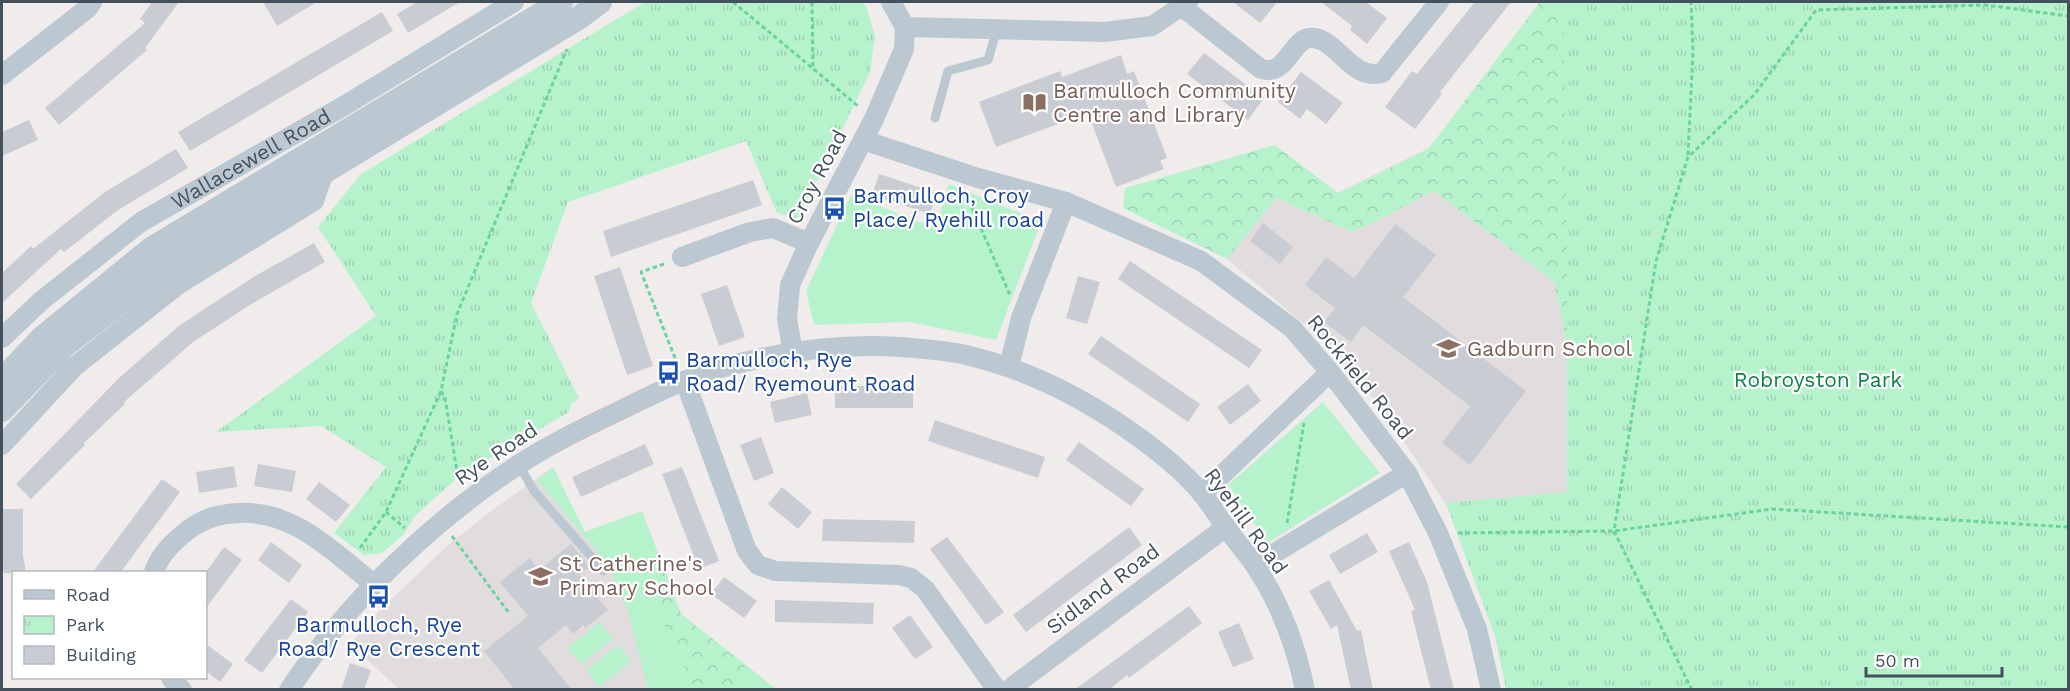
<svg xmlns="http://www.w3.org/2000/svg" width="2070" height="691" viewBox="0 0 2070 691" font-family="'Work Sans',sans-serif">
	<defs>
		<pattern id="forest-crowns" width="20" height="18" patternUnits="userSpaceOnUse" patternTransform="scale(1.5)"><rect width="20" height="18" fill="#b6f2cc"/><path d="M2 6a3 3 0 1 1 6 0M12 15a3 3 0 1 1 6 0" fill="none" stroke="#9ed1b2"/></pattern>
		<pattern id="park-tufts" width="24" height="20" patternUnits="userSpaceOnUse" patternTransform="scale(1.5)"><rect width="24" height="20" fill="#b6f2cc"/><path d="M3 7l-1-3M5 7V3M7 7l1-3M15 17l-1-3M17 17v-4M19 17l1-3" fill="none" stroke="#9ed1b2"/></pattern>
	</defs>
	<rect width="100%" height="100%" fill="#f0ecec"/>
	<!-- education -->
	<g fill="#e1ddde">
		<polygon points="1434,191 1554,282 1570,360 1568,495 1447,506 1380,406 1322,339 1227,259 1276,198 1353,232"/>
		<polygon points="553,467 585,532 642,511 681,614 776,689 396,689 397,687 350,644 374,616 449,544 494,509"/>
	</g>
	<!-- grass -->
	<g fill="#b6f2cc">
		<polygon points="949,184 1041,222 996,340 910,322 814,325 806,291 851,195 935,228"/>
		<polygon points="1323,402 1380,473 1267,543 1228,485"/>
		<polygon points="553,467 585,532 642,511 681,614 776,689 648,689 628,611 609,565 537,480"/>
		<polygon points="600,622 613,639 581,664 568,648"/>
		<polygon points="618,645 631,661 599,687 586,670"/>
	</g>
	<!-- forest -->
	<g fill="url(#forest-crowns)">
		<polygon points="1540,2 1631,2 1612,468 1496,638 1447,506 1568,495 1570,360 1554,282 1434,191 1353,232 1276,198 1227,259 1123,208 1125,188 1275,145 1338,193 1429,148"/>
		<path d="M662,562L681,614L745,665L741,686L738,689H685C690,650 670,649 663,619C661,612 662,603 662,596L652,587L650,573Z"/>
	</g>
	<!-- park -->
	<g fill="url(#park-tufts)">
		<polygon points="645,2 862,2 866,6 875,36 870,72 799,218 777,213 746,141 568,202 531,303 579,398 571,404 569,412 458,477 414,517 403,535 382,553 364,555 334,533 386,467 321,426 216,432 376,316 318,227 361,174"/>
		<polygon points="1563,2 2068,2 2068,689 1506,689 1495,636 1446,503 1567,492 1567,268"/>
	</g>
	<!-- building -->
	<g fill="#c9ccd2">
		<polygon points="152,2 179,2 145,48 147,50 59,125 45,108 145,23 140,19"/>
		<polygon points="263,2 317,2 277,26"/>
		<polygon points="417,2 460,2 408,33 397,14"/>
		<polygon points="1233,2 1277,2 1260,23"/>
		<polygon points="1321,2 1366,2 1387,18 1367,44 1350,30 1352,26"/>
		<polygon points="1475,2 1511,2 1440,92 1442,94 1415,129 1385,107 1412,71 1417,74"/>
		<polygon points="382,12 393,31 190,151 178,132"/>
		<polygon points="1204,53 1264,98 1248,120 1187,74"/>
		<polygon points="1121,55 1127,74 1134,71 1167,158 1160,161 1164,169 1116,187 1088,113 996,147 979,102 1060,71 1062,77"/>
		<polygon points="1301,72 1343,103 1326,124 1307,109 1300,119 1278,102"/>
		<polygon points="29,120 38,140 2,156 2,132"/>
		<polygon points="176,149 188,168 118,210 64,252 61,249 2,303 2,273 31,246 33,249 105,192"/>
		<polygon points="879,174 937,193 930,214 872,195"/>
		<polygon points="753,180 762,205 611,257 603,231"/>
		<polygon points="1263,223 1293,247 1280,264 1250,241"/>
		<polygon points="1395,224 1436,255 1403,297 1526,391 1470,465 1442,443 1470,406 1363,325 1351,342 1324,322 1335,308 1305,285 1326,257 1354,278"/>
		<polygon points="314,243 325,262 253,303 193,342 124,402 125,404 84,443 85,445 31,499 16,484 119,378 180,325 255,276"/>
		<polygon points="1130,261 1262,350 1249,368 1118,279"/>
		<polygon points="620,267 653,366 627,375 594,276"/>
		<polygon points="1078,276 1100,282 1087,324 1066,318"/>
		<polygon points="727,285 745,337 719,346 701,294"/>
		<polygon points="1101,336 1200,404 1188,422 1088,354"/>
		<polygon points="1248,384 1261,401 1230,425 1217,407"/>
		<rect x="835" y="386" width="78" height="22"/>
		<polygon points="807,393 812,415 775,423 770,402"/>
		<polygon points="935,420 1045,457 1038,478 928,441"/>
		<polygon points="761,437 774,473 754,481 740,445"/>
		<polygon points="1079,442 1144,489 1131,506 1066,460"/>
		<polygon points="645,444 654,464 581,497 572,477"/>
		<polygon points="258,464 296,471 292,492 254,486"/>
		<polygon points="234,466 237,487 199,493 196,472"/>
		<polygon points="682,467 719,561 704,567 698,567 662,474"/>
		<polygon points="162,479 180,492 120,573 92,573"/>
		<polygon points="319,482 350,505 336,522 306,499"/>
		<polygon points="782,487 812,512 798,529 768,504"/>
		<polygon points="2,509 23,509 23,555 26,573 4,573 2,561"/>
		<polygon points="823,519 915,521 914,543 822,541"/>
		<polygon points="1129,527 1142,545 1026,632 1013,615"/>
		<polygon points="1367,533 1378,552 1340,574 1329,555"/>
		<polygon points="947,537 1004,612 986,625 930,549"/>
		<polygon points="271,542 302,565 289,583 258,560"/>
		<polygon points="1409,542 1427,582 1454,690 1431,690 1411,611 1415,610 1389,551"/>
		<polygon points="571,544 590,567 579,575 608,610 585,628 583,625 573,634 566,625 538,648 572,690 515,690 484,651 528,616 500,582 530,558 539,570"/>
		<polygon points="224,547 242,560 206,608 206,572"/>
		<polygon points="724,577 757,601 744,618 711,594"/>
		<polygon points="1329,580 1357,631 1361,630 1373,690 1351,690 1337,625 1331,629 1309,591"/>
		<polygon points="291,599 308,612 262,673 244,660"/>
		<polygon points="775,600 874,603 873,624 775,622"/>
		<polygon points="1189,606 1202,623 1129,678 1127,675 1109,690 1074,690"/>
		<polygon points="910,615 933,647 915,659 892,628"/>
		<polygon points="1239,623 1254,659 1233,667 1218,632"/>
		<polygon points="206,644 233,664 220,682 206,671"/>
		<polygon points="350,663 371,670 364,690 341,690"/>
	</g>
	<g fill="none" stroke-linecap="round" stroke-linejoin="round">
		<!-- path -->
		<g stroke="#6cd39e" stroke-width="3" stroke-dasharray="4.5 3" stroke-linecap="butt">
			<polyline points="733,2 858,106"/>
			<polyline points="812,2 813,70"/>
			<polyline points="1688,155 1693,51 1691,2"/>
			<polyline points="966,194 1010,295"/>
			<polyline points="664,264 641,272 677,363"/>
			<polyline points="441,391 445,398 458,477 461,485"/>
			<polyline points="386,512 405,528"/>
			<polyline points="1287,523 1304,423"/>
			<polyline points="1458,533 1614,531 1772,509 2068,527"/>
			<polyline points="452,536 509,613"/>
			<polyline points="360,548 386,512 441,391 457,314 567,49"/>
			<polyline points="1692,690 1614,531 1656,261 1688,157 1754,95 1816,10 1986,5 2068,16"/>
		</g>
		<!-- service -->
		<g stroke="#bcc8d1" stroke-width="9">
			<polyline points="935,118 948,71 988,60 997,29"/>
			<polyline points="519,465 534,491 604,571"/>
		</g>
		<!-- minor -->
		<g stroke="#bcc8d1" stroke-width="20">
			<polyline points="891,2 905,27"/>
			<path d="M1181,6L1261,69C1289,77 1291,35 1314,38C1338,41 1352,81 1382,73L1439,2"/>
			<polyline points="905,27 1105,32 1152,26 1188,2"/>
			<polyline points="2,75 88,8 92,2"/>
			<polyline points="863,140 978,178 1066,202 1201,261 1292,328 1330,372 1407,473 1438,533 1477,629 1491,690"/>
			<polyline points="682,257 750,232 773,228 809,243"/>
			<path id="s1" d="M2,338L41,301L141,222L347,104L514,2"/>
			<polyline points="793,353 787,319 790,285 809,243 874,119 904,49 905,27"/>
			<polyline points="1009,367 1021,318 1066,202"/>
			<polyline points="685,381 747,551 758,565 775,571 899,575 911,578 925,589 997,690"/>
			<polyline points="2,445 74,367 179,284 314,201 324,172 322,165"/>
			<polyline points="1202,494 1330,372"/>
			<polyline points="1255,565 1407,473"/>
			<path d="M154,572C160,554 173,542 188,530C204,518 219,514 239,513C295,510 334,553 374,584"/>
			<polyline points="171,678 182,690"/>
			<path d="M289,690C347,602 433,520 521,463C552,443 585,427 619,411C651,395 686,378 721,368C778,352 842,343 901,347C923,349 945,350 966,355C1030,370 1088,400 1141,439C1163,455 1186,474 1203,495C1212,506 1218,517 1226,527C1235,540 1245,551 1254,564C1279,601 1296,645 1305,690"/>
			<polyline points="1008,690 1226,527"/>
		</g>
		<!-- tertiary -->
		<g stroke="#bcc8d1" stroke-width="24">
			<polyline points="2,380 43,337 151,249 561,2"/>
			<polyline points="2,410 65,345 165,268 580,17 600,2"/>
		</g>
	</g>
	<!-- icons -->
	<defs>
		<symbol id="library-bare" viewBox="-9 -9 18 18"><path d="M-6-4Q-3-5.5-.7-3.5V5Q-3 3-6 4ZM6-4Q3-5.5 .7-3.5V5Q3 3 6 4Z" fill="#8d6e63" stroke="#fff" stroke-width="2.5" paint-order="stroke"/></symbol>
		<symbol id="bus-bare" viewBox="-9 -9 18 18"><path d="M-5-6H5V4H4V6H2V4H-2V6H-4V4H-5ZM-3.5-4V0h7V-4ZM-3.5 1.2v1.5H-2V1.2ZM2 1.2v1.5H3.5V1.2Z" fill="#1a4fb4" stroke="#fff" stroke-width="2.5" paint-order="stroke"/></symbol>
		<symbol id="school-bare" viewBox="-9 -9 18 18"><path d="M0-5L7-2L0 1L-7-2ZM-4 1L0 2.5L4 1V4Q0 6-4 4Z" fill="#8d6e63" stroke="#fff" stroke-width="2.5" paint-order="stroke"/></symbol>
	</defs>
	<g fill-rule="evenodd">
		<use href="#library-bare" x="1018" y="86" width="33" height="33"/>
		<use href="#bus-bare" x="818" y="192" width="33" height="33"/>
		<use href="#school-bare" x="1432" y="332" width="33" height="33"/>
		<use href="#bus-bare" x="652" y="356" width="33" height="33"/>
		<use href="#school-bare" x="524" y="560" width="33" height="33"/>
		<use href="#bus-bare" x="362" y="580" width="33" height="33"/>
	</g>
	<g text-anchor="middle" stroke-width="4.5" stroke-linejoin="round" paint-order="stroke">
		<!-- education labels -->
		<g font-size="21" fill="#785e54" stroke="#fff" text-anchor="start">
			<text x="1053" y="98">Barmulloch Community<tspan x="1053" dy="24">Centre and Library</tspan></text>
			<text x="1467" y="356">Gadburn School</text>
			<text x="559" y="571">St Catherine's<tspan x="559" dy="24">Primary School</tspan></text>
		</g>
		<!-- street labels -->
		<g font-size="21" fill="#44515c" stroke="#fff">
			<text dy="7" stroke="none"><textPath href="#s1" startOffset="308">Wallacewell Road</textPath></text>
			<text transform="translate(817 177) rotate(-62)" y="7">Croy Road</text>
			<text transform="translate(1360 377) rotate(51)" y="7">Rockfield Road</text>
			<text transform="translate(496 454) rotate(-34)" y="7">Rye Road</text>
			<text transform="translate(1246 521) rotate(54)" y="7">Ryehill Road</text>
			<text transform="translate(1103 589) rotate(-37)" y="7">Sidland Road</text>
		</g>
		<!-- transit labels -->
		<g font-size="21" fill="#164399" stroke="#fff" text-anchor="start">
			<text x="853" y="203">Barmulloch, Croy<tspan x="853" dy="24">Place/ Ryehill road</tspan></text>
			<text x="686" y="367">Barmulloch, Rye<tspan x="686" dy="24">Road/ Ryemount Road</tspan></text>
			<text x="379" y="632" text-anchor="middle">Barmulloch, Rye<tspan x="379" dy="24">Road/ Rye Crescent</tspan></text>
		</g>
		<!-- park labels -->
		<g font-size="21" fill="#0f8246" stroke="#fff">
			<text x="1818" y="387">Robroyston Park</text>
		</g>
	</g>
	<!-- border -->
	<rect width="2070" height="691" fill="none" stroke="#44515c" stroke-width="6"/>
	<!-- legend -->
	<rect x="12" y="571" width="195" height="108" fill="#ffffff" stroke="#b4b9be" stroke-width="1.5"/>
	<rect x="24" y="590" width="30" height="9" fill="#bcc8d1" stroke="#b4b9be" stroke-width="1.5"/>
	<text x="66" y="601" font-size="18" fill="#44515c">Road</text>
	<rect x="24" y="616" width="30" height="18" fill="url(#park-tufts)" stroke="#b4b9be" stroke-width="1.5"/>
	<text x="66" y="631" font-size="18" fill="#44515c">Park</text>
	<rect x="24" y="646" width="30" height="18" fill="#c9ccd2" stroke="#b4b9be" stroke-width="1.5"/>
	<text x="66" y="661" font-size="18" fill="#44515c">Building</text>
	<!-- scale -->
	<path d="M1866 667v9h136v-9" fill="none" stroke="#44515c" stroke-width="3"/>
	<text x="1875" y="667" font-size="18" fill="#44515c" stroke="#ffffff" stroke-width="4.5" paint-order="stroke">50 m</text>
</svg>
